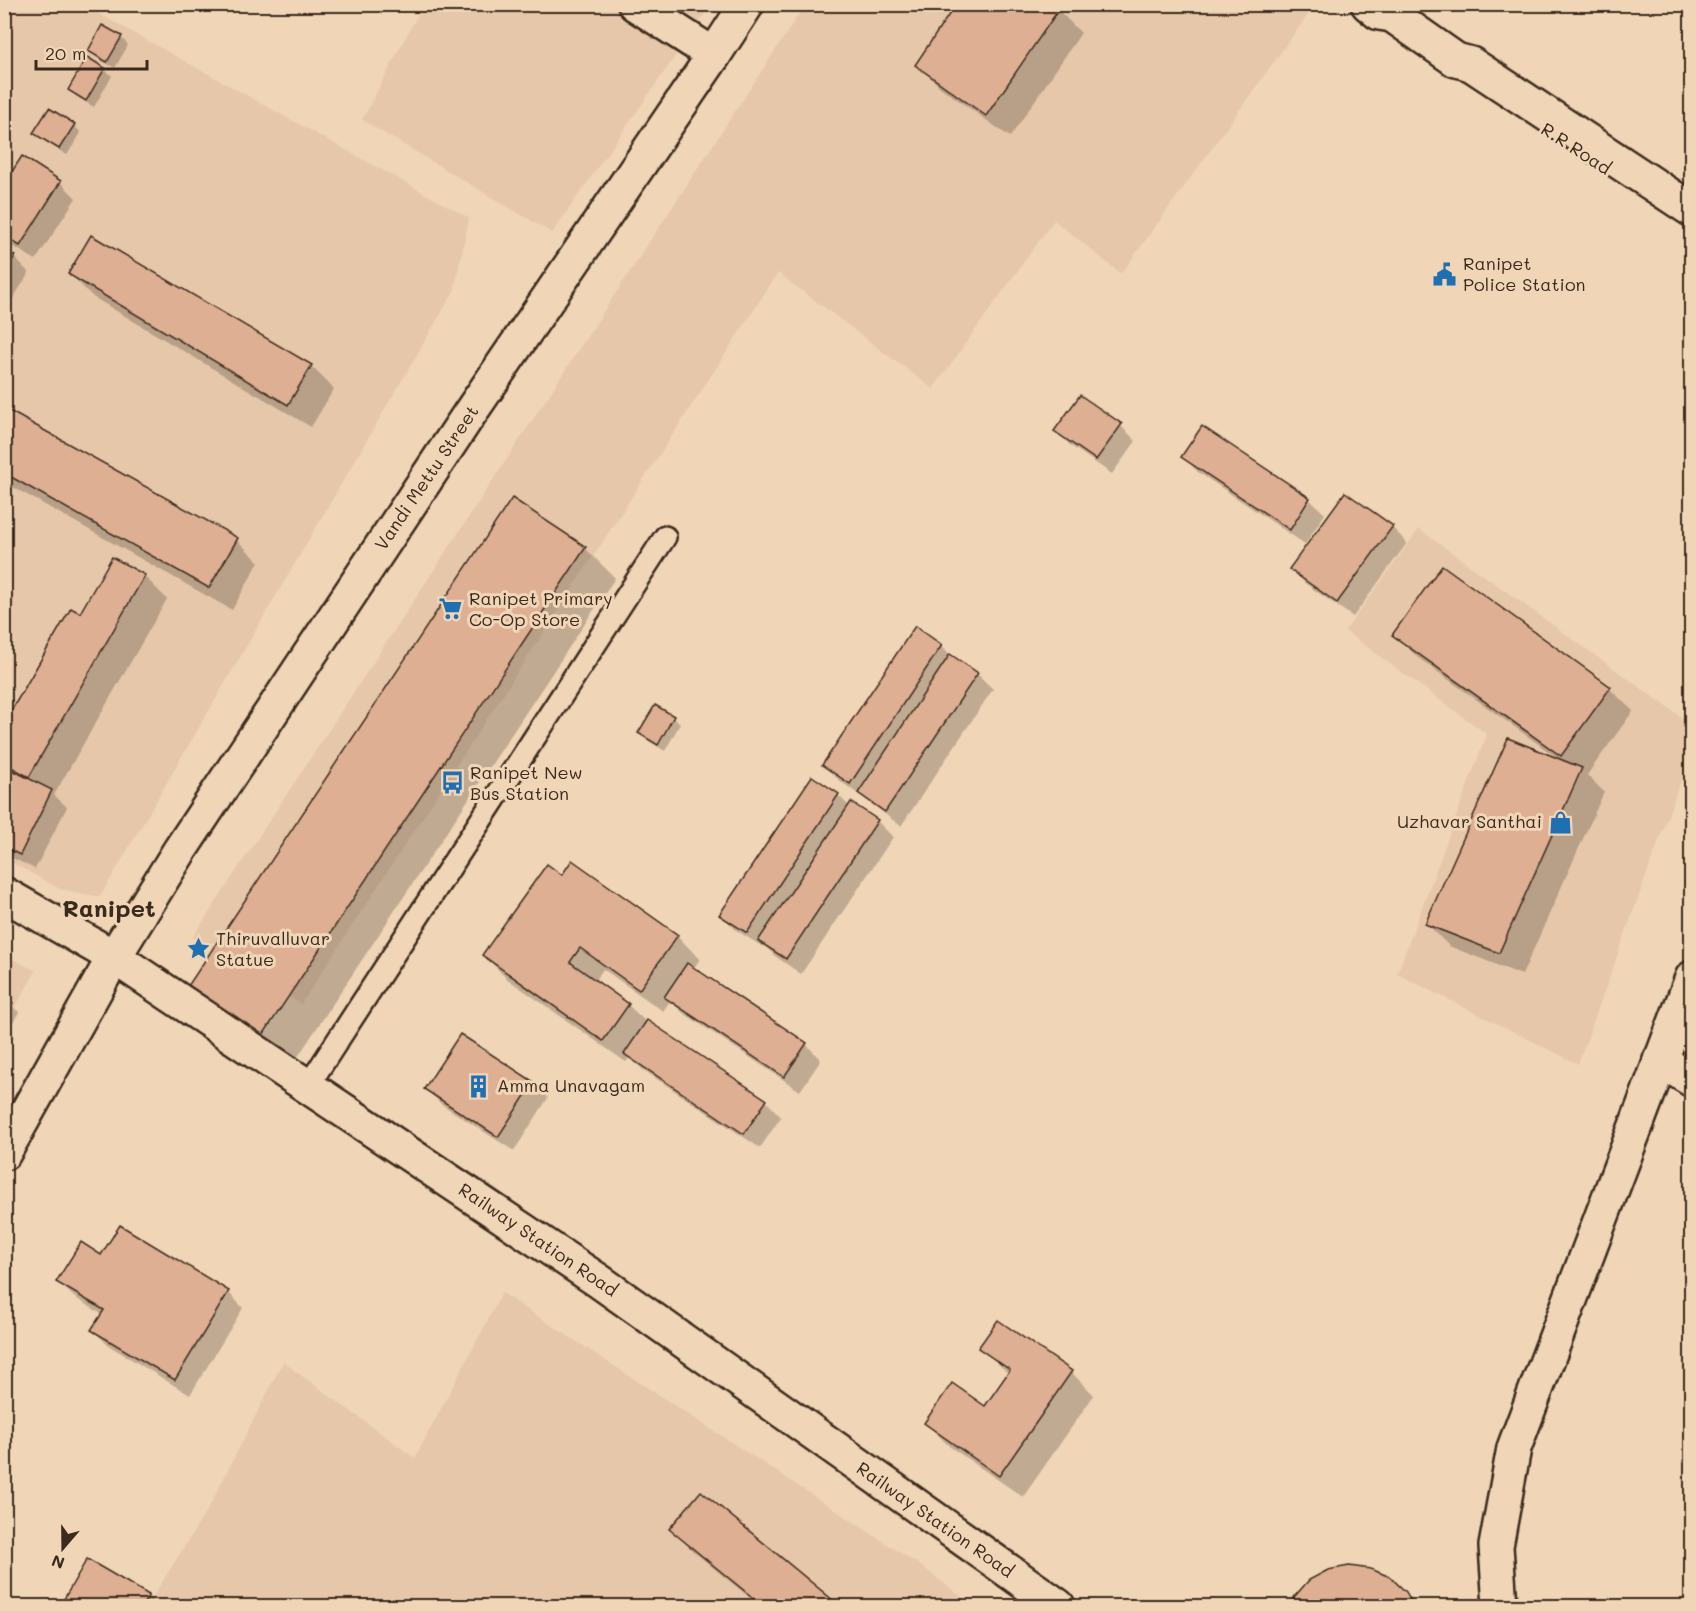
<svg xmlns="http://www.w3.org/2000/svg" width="1696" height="1611" viewBox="0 0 1696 1611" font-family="Mali,sans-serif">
	<rect width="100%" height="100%" fill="#f0d5b7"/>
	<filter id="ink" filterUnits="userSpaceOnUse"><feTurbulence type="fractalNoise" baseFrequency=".0167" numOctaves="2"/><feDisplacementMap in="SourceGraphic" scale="12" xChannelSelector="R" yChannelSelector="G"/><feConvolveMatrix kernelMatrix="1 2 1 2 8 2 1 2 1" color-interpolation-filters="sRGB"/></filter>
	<g filter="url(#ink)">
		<!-- built -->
		<g fill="#e7c7a9">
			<polygon points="4,5 83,5 469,218 454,291 100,897 60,889 5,859"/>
			<polygon points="423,5 711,5 552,233 362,120"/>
			<polygon points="805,5 1315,5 1121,274 1054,220 933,389 778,273 301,1004 193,937"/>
			<polygon points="1419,529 1691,724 1691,752 1578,1064 1397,974 1487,734 1345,631"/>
			<polygon points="5,955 36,971 5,1025"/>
			<polygon points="502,1293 924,1568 973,1606 147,1606 209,1507 283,1362 415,1458"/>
		</g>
		<!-- shadow -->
		<g fill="#0003">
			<polygon points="1058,10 1081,33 1010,137 940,87 917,64"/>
			<polygon points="121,37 128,45 115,68 97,58 89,50"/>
			<polygon points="104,69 112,76 94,107 77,97 70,90"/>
			<polygon points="74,125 81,133 67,155 42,140 35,133"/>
			<polygon points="23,158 60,182 76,198 36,260 4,241 4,187"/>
			<polygon points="92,237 311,366 334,389 311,427 93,297 70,274"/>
			<polygon points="4,252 14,257 29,273 4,313"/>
			<polygon points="4,409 237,540 259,562 232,610 4,482"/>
			<polygon points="1121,426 1136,441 1112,474 1071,446 1056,431"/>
			<polygon points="1183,457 1309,499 1325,514 1305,544 1198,472"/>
			<polygon points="512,500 585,548 615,578 291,1067 218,1019"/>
			<polygon points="1392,527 1407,543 1353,617 1306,584 1291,569"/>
			<polygon points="1442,567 1610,689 1633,711 1587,775 1604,792 1522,975 1449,946 1426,923 1559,759 1417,657 1394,634"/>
			<polygon points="144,576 167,599 54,795 67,807 35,869 4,854 4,726 81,615"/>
			<polygon points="941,646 951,656 977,674 993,689 901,826 839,780 823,765"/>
			<polygon points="673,717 680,724 665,751 647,740 640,733"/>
			<polygon points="812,778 838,795 850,807 851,804 877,821 893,837 801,974 775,956 764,945 763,947 736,930 721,914"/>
			<polygon points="562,877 677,936 700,959 693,969 806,1044 821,1060 800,1091 682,1012 670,1001 663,1011 603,969 595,981 628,1005 647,1023 766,1101 781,1117 760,1148 642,1069 630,1057 626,1062 506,978 484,955"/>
			<polygon points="4,1000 19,1012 4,1038"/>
			<polygon points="460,1036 533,1083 548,1098 514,1151 441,1104 426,1089"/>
			<polygon points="120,1227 228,1292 243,1308 190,1395 108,1345 93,1330 103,1315 74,1297 58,1282 102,1257"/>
			<polygon points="998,1322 1071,1372 1094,1395 1023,1497 949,1446 926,1423 985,1408 1009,1374 980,1347"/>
			<polygon points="701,1493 838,1606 760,1606 694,1552 671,1529"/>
			<polygon points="88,1562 148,1596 158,1606 61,1606"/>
			<polygon points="1389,1578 1418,1606 1292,1606 1296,1597"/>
		</g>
		<!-- building -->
		<g fill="#deaf93" stroke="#3b2a1e" stroke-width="1.5">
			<polygon points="956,4 1052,4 1059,9 986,116 915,65"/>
			<polygon points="102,25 122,36 107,62 88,51"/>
			<polygon points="87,57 105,68 86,101 68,90"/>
			<polygon points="49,108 75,124 59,149 33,133"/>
			<polygon points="22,156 61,181 20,246 4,236 4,184"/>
			<polygon points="91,235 312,365 288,405 68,274"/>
			<polygon points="4,250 15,256 4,273"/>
			<polygon points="1080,395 1122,424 1096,460 1054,431"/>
			<polygon points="4,408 238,538 209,588 4,473"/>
			<polygon points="1202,426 1310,498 1290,530 1181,457"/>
			<polygon points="1345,492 1393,526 1337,603 1289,569"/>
			<polygon points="512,498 586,547 261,1038 186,989"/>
			<polygon points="112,557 145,575 29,777 4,763 4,723 71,608 80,613"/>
			<polygon points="1442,565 1611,687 1561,756 1392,635"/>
			<polygon points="915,626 942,645 850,784 822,765"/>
			<polygon points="950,654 978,673 885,812 858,793"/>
			<polygon points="655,705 674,716 658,745 638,733"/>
			<polygon points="1508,738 1582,768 1499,953 1425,924"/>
			<polygon points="4,766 52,790 20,855 4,847"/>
			<polygon points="812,776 839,794 747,933 719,915"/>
			<polygon points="851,802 878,820 786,959 758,941"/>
			<polygon points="572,860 678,935 639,990 580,948 570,962 629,1004 603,1041 482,955 547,864 562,875"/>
			<polygon points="687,963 807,1043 784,1077 664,997"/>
			<polygon points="4,999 13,1003 4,1018"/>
			<polygon points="647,1020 767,1100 744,1134 624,1054"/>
			<polygon points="460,1034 534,1082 498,1137 424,1089"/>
			<polygon points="120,1225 229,1291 175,1380 91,1330 104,1310 56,1282 81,1242 101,1255"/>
			<polygon points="998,1320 1072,1371 999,1476 924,1423 952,1383 985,1406 1010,1370 978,1348"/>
			<polygon points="701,1491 840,1606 763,1606 669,1529"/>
			<polygon points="87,1559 149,1595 142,1606 60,1606"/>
			<polygon points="1349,1566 1371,1569 1390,1577 1406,1592 1414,1606 1290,1606 1295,1596 1309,1580 1328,1570"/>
		</g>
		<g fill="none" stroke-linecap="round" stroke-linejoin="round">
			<defs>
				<polyline id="lane" points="308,1086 665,537"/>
				<g id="street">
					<polyline points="635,4 714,55"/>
					<polyline points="4,894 114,957 599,1281 1058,1606"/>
					<polyline points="1660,1060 1692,1080"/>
					<polyline points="4,1153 114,957 180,850 468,416 714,55 747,4"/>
				</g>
				<g id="primary">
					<polyline points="1368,4 1379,13 1392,15 1456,60 1471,64 1692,210"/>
					<polyline points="1500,1606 1496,1546 1514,1448 1692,978"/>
				</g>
			</defs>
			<!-- lane casing -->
			<use href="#lane" stroke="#3b2a1e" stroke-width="26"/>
			<!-- street casing -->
			<use href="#street" stroke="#3b2a1e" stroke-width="38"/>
			<!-- primary casing -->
			<use href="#primary" stroke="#3b2a1e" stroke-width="38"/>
			<!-- lane -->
			<use href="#lane" stroke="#f0d5b7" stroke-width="21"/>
			<!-- street -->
			<use href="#street" stroke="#f0d5b7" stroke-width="33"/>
			<!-- primary -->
			<use href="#primary" stroke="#f0d5b7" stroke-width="33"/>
		</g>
	</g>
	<!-- icons -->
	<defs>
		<symbol id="civic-bare" viewBox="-9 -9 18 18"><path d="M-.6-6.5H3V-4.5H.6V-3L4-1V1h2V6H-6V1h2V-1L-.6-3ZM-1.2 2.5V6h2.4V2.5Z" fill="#1f6fb2" stroke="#f0d5b7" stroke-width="2.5" paint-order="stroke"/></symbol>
		<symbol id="supermarket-bare" viewBox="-9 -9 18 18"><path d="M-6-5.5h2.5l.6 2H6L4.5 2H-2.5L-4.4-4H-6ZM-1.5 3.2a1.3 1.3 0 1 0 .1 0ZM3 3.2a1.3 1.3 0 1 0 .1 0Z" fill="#1f6fb2" stroke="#f0d5b7" stroke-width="2.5" paint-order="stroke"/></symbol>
		<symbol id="bus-bare" viewBox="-9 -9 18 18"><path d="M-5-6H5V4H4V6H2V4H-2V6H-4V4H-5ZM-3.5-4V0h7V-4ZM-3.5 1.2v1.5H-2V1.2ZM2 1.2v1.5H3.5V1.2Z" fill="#1f6fb2" stroke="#f0d5b7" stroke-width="2.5" paint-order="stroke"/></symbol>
		<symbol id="shop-bare" viewBox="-9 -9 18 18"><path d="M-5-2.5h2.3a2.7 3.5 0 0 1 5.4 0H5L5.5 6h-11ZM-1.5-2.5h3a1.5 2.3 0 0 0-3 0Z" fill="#1f6fb2" stroke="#f0d5b7" stroke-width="2.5" paint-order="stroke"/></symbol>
		<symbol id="sight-bare" viewBox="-9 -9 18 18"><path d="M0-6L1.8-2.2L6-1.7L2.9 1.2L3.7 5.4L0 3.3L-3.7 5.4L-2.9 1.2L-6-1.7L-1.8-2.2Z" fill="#1f6fb2" stroke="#f0d5b7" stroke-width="2.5" paint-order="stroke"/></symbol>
		<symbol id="building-bare" viewBox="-9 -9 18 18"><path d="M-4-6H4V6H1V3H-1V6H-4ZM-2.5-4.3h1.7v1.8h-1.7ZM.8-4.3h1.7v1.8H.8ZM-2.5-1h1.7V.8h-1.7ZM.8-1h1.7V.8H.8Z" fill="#1f6fb2" stroke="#f0d5b7" stroke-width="2.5" paint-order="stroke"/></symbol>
	</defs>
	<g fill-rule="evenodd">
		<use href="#civic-bare" x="1428" y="258" width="33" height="33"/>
		<use href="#supermarket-bare" x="434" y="592" width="33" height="33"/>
		<use href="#bus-bare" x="436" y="766" width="33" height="33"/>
		<use href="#shop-bare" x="1544" y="806" width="33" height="33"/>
		<use href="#sight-bare" x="182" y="932" width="33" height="33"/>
		<use href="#building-bare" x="462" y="1070" width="33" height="33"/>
	</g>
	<g text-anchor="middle" stroke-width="6" stroke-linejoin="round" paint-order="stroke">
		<!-- street labels -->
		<g font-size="18" fill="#3b2a1e" stroke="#f0d5b7">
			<text transform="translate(1576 149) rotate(33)" y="6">R.R Road</text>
			<text transform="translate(427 478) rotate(-56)" y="6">Vandi Mettu Street</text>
			<text transform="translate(538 1240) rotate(34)" y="6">Railway Station Road</text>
			<text transform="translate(935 1520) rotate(35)" y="6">Railway Station Road</text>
		</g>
		<!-- poi labels -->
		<g font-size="18" fill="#3b2a1e" stroke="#f0d5b7" text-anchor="start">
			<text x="1463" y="270">Ranipet<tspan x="1463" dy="21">Police Station</tspan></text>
			<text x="469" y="605">Ranipet Primary<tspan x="469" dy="21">Co-Op Store</tspan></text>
			<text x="470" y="779">Ranipet New<tspan x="470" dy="21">Bus Station</tspan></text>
			<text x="1542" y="828" text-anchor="end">Uzhavar Santhai</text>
			<text x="216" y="945">Thiruvalluvar<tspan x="216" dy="21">Statue</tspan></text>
			<text x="497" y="1092">Amma Unavagam</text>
		</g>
		<!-- district labels -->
		<g font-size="24" font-weight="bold" fill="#3b2a1e" stroke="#f0d5b7">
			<text x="109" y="917">Ranipet</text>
		</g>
	</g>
	<!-- margin -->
	<rect width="1696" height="1611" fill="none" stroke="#f0d5b7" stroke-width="24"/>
	<rect x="12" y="12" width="1672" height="1587" fill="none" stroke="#3b2a1e" stroke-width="2" filter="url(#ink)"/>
	<!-- north arrow -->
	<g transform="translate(63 1548) rotate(200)" stroke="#f0d5b7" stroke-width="4.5" paint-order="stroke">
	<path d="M0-4.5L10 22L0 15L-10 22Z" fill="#3b2a1e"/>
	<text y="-9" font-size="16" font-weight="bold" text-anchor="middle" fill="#3b2a1e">N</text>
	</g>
	<!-- scale -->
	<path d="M36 60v9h111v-9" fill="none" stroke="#3b2a1e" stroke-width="3"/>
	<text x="45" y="60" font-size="18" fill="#3b2a1e" stroke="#f0d5b7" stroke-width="4.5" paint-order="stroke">20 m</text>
</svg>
